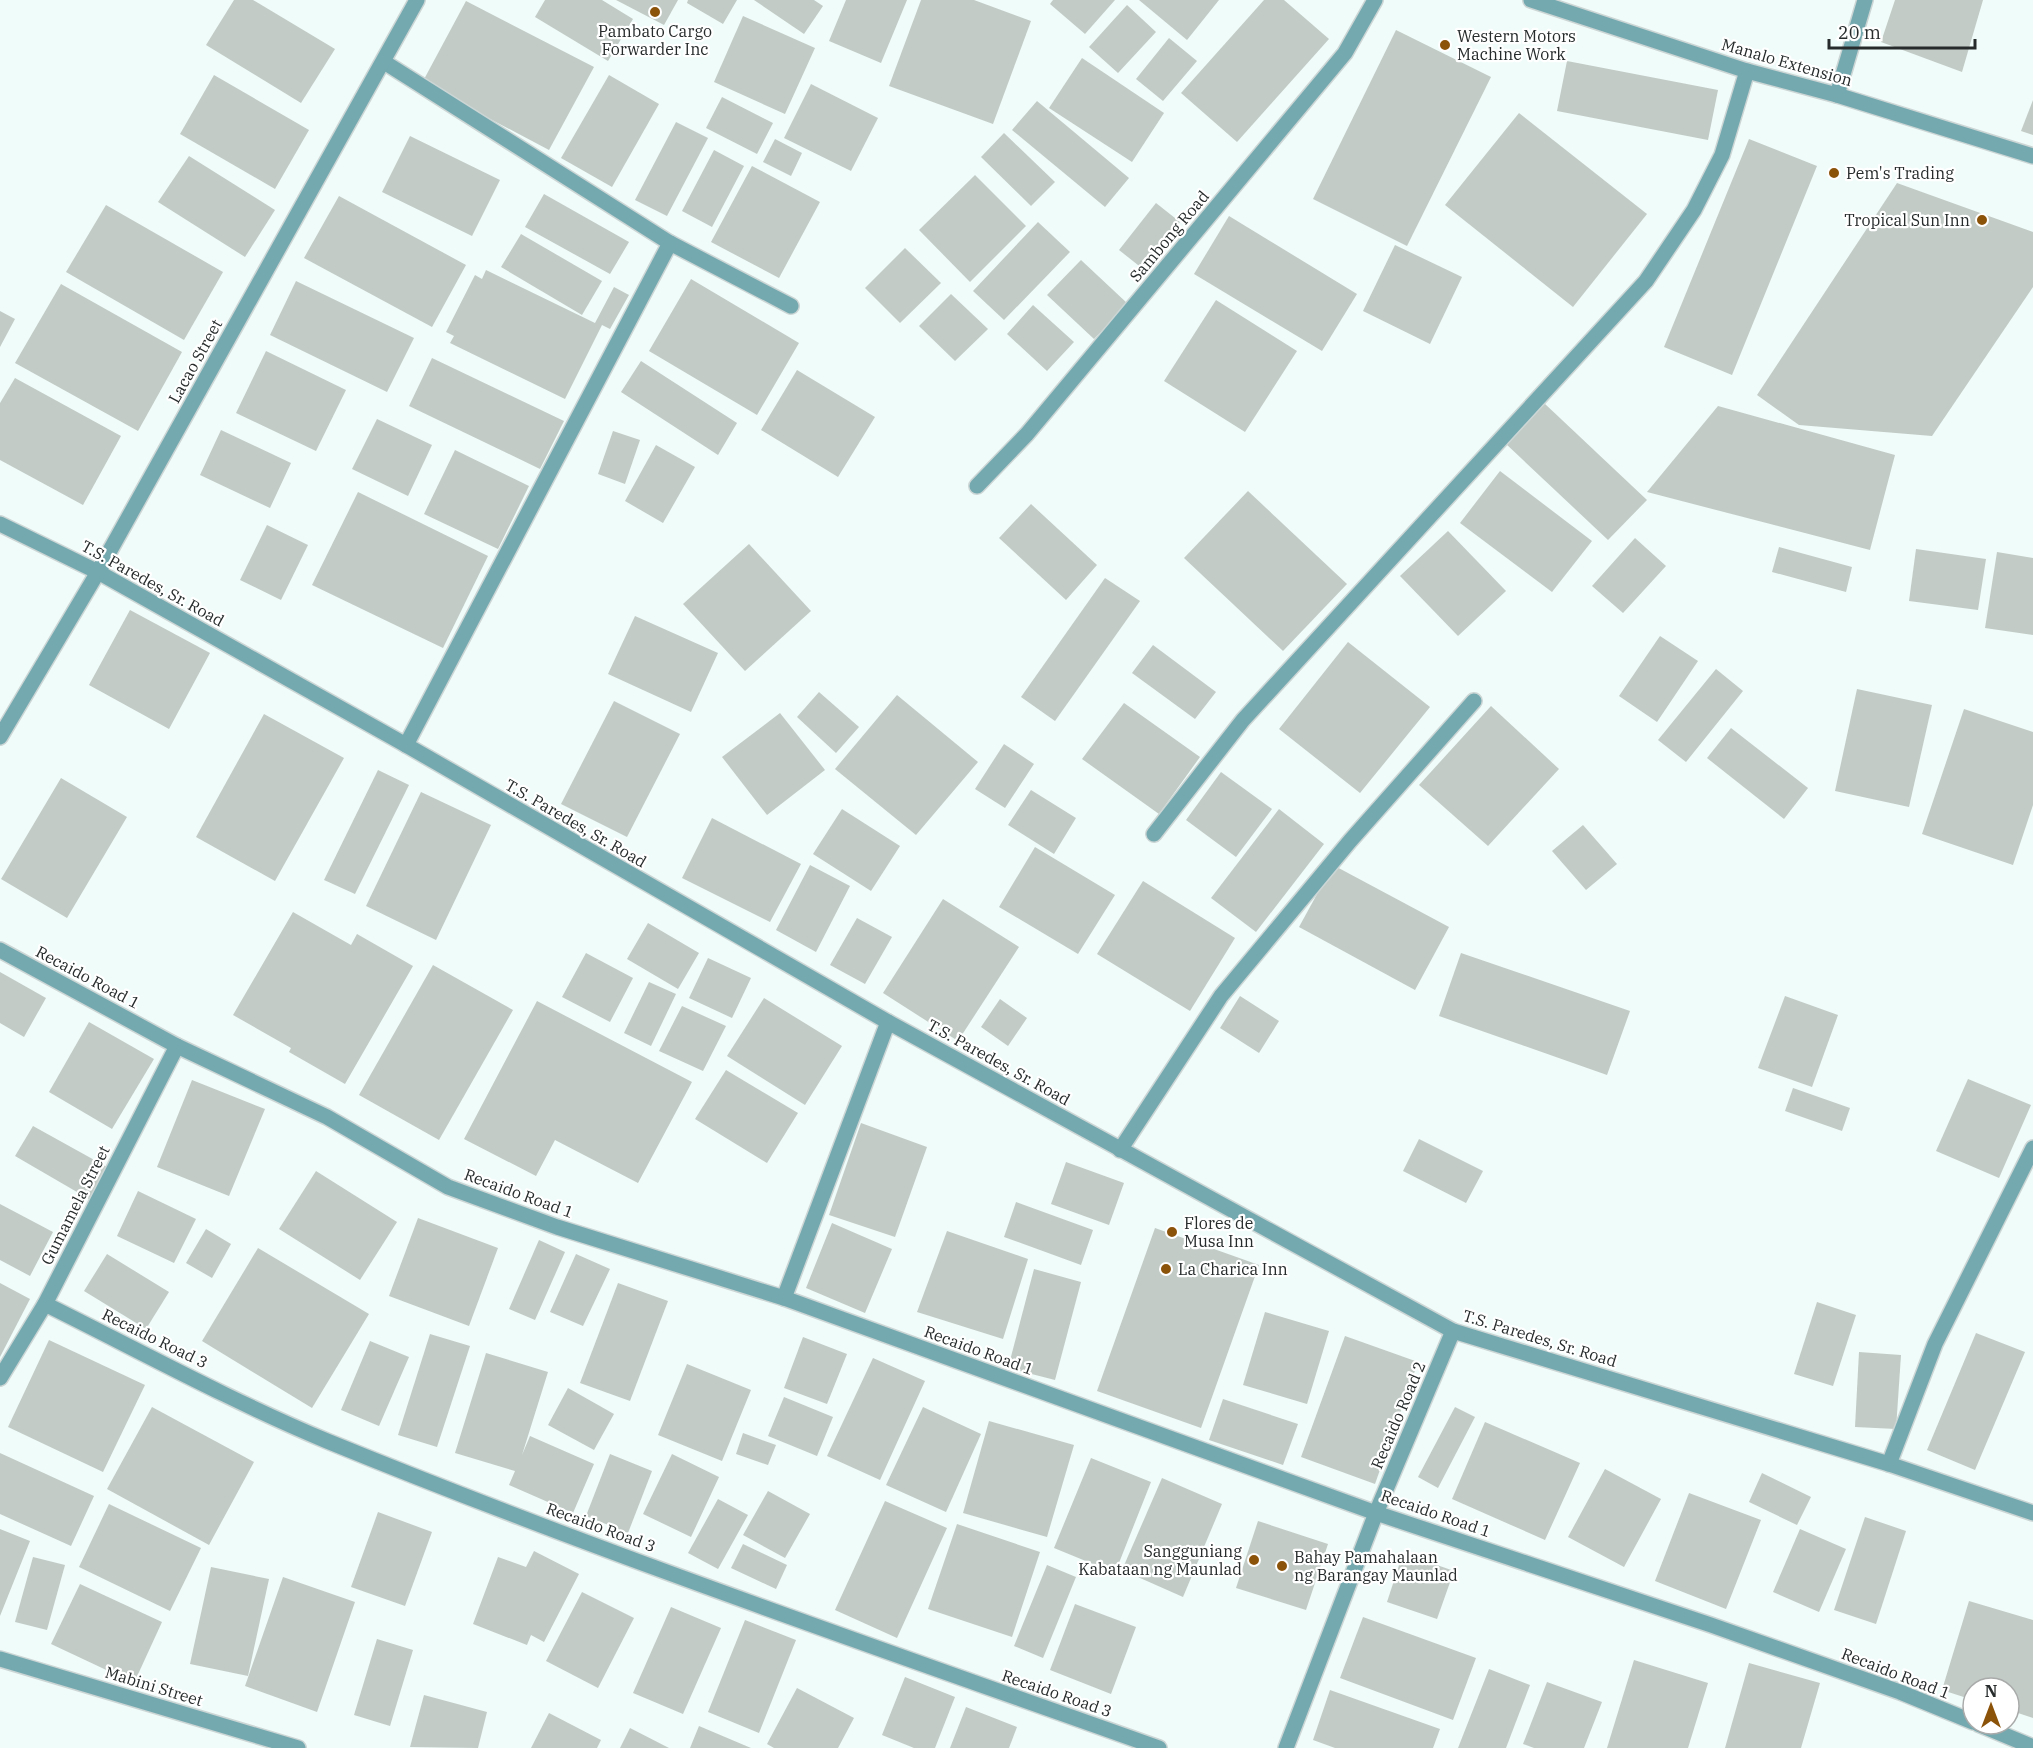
<svg xmlns="http://www.w3.org/2000/svg" width="2033" height="1748" viewBox="0 0 2033 1748" font-family="'IBM Plex Serif',serif">
	<rect width="100%" height="100%" fill="#f0fcfa"/>
	<!-- building -->
	<g fill="#c2cbc6">
		<polygon points="234,0 253,0 335,49 301,103 206,45"/>
		<polygon points="545,0 602,0 633,19 608,61 535,17"/>
		<polygon points="616,0 678,0 664,25"/>
		<polygon points="688,0 737,0 723,24 687,3"/>
		<polygon points="754,0 814,0 823,6 804,34"/>
		<polygon points="846,0 907,0 881,63 829,41"/>
		<polygon points="921,0 974,0 1031,21 993,124 889,86"/>
		<polygon points="1053,0 1115,0 1085,34 1050,4"/>
		<polygon points="1139,0 1219,0 1187,40"/>
		<polygon points="1264,0 1284,0 1329,39 1237,142 1181,93"/>
		<polygon points="1895,0 1983,0 1962,72 1881,42"/>
		<polygon points="466,1 594,67 549,150 422,83"/>
		<polygon points="1127,5 1156,32 1118,73 1089,47"/>
		<polygon points="743,16 815,48 785,114 714,82"/>
		<polygon points="1396,30 1491,77 1407,246 1313,199"/>
		<polygon points="1169,38 1197,61 1163,101 1136,79"/>
		<polygon points="1082,58 1164,113 1132,162 1049,108"/>
		<polygon points="1567,61 1718,90 1708,140 1557,111"/>
		<polygon points="214,75 309,130 275,189 180,134"/>
		<polygon points="609,75 659,104 612,187 561,158"/>
		<polygon points="811,84 878,118 851,171 784,138"/>
		<polygon points="722,97 773,123 757,154 706,128"/>
		<polygon points="2033,100 2033,135 2021,131"/>
		<polygon points="1037,101 1129,178 1105,207 1012,130"/>
		<polygon points="1519,113 1647,214 1573,307 1445,205"/>
		<polygon points="676,122 708,138 667,216 635,200"/>
		<polygon points="1004,133 1055,182 1031,206 981,157"/>
		<polygon points="410,136 500,180 472,236 382,192"/>
		<polygon points="775,139 802,153 791,176 763,162"/>
		<polygon points="1749,139 1817,166 1732,375 1664,347"/>
		<polygon points="714,150 744,166 712,227 682,211"/>
		<polygon points="189,156 275,210 245,257 158,202"/>
		<polygon points="752,166 820,202 779,278 711,242"/>
		<polygon points="975,175 1026,226 970,282 919,230"/>
		<polygon points="1897,183 2033,232 2033,287 1932,436 1799,425 1757,395"/>
		<polygon points="544,194 629,242 610,274 525,227"/>
		<polygon points="339,196 466,265 432,327 304,258"/>
		<polygon points="1156,203 1180,222 1143,269 1119,250"/>
		<polygon points="106,205 223,272 184,340 66,272"/>
		<polygon points="1229,216 1357,294 1322,351 1194,274"/>
		<polygon points="1038,222 1070,252 1004,320 973,291"/>
		<polygon points="521,234 602,281 582,315 501,267"/>
		<polygon points="1395,245 1462,277 1430,344 1363,311"/>
		<polygon points="905,248 941,283 900,323 865,288"/>
		<polygon points="1081,260 1128,304 1094,339 1047,295"/>
		<polygon points="486,270 595,323 614,287 629,295 610,329 602,325 565,399 450,343 454,336 446,332 475,275 482,279"/>
		<polygon points="691,279 799,343 757,415 649,351"/>
		<polygon points="296,281 414,338 387,392 270,335"/>
		<polygon points="61,284 182,352 138,431 15,363"/>
		<polygon points="951,294 988,329 955,361 919,326"/>
		<polygon points="1216,300 1297,351 1245,432 1164,381"/>
		<polygon points="1033,305 1074,342 1047,371 1007,334"/>
		<polygon points="0,311 15,319 0,347"/>
		<polygon points="266,351 346,390 316,451 236,413"/>
		<polygon points="432,358 564,421 540,469 409,406"/>
		<polygon points="641,361 737,423 718,455 621,392"/>
		<polygon points="797,370 875,417 838,477 761,430"/>
		<polygon points="15,378 121,436 83,505 0,460 0,403"/>
		<polygon points="1544,403 1647,500 1608,540 1505,443"/>
		<polygon points="1718,406 1895,455 1870,550 1647,492"/>
		<polygon points="377,419 432,445 408,496 352,469"/>
		<polygon points="221,430 291,463 270,508 200,475"/>
		<polygon points="613,431 640,440 625,484 598,474"/>
		<polygon points="656,445 695,467 663,523 625,501"/>
		<polygon points="455,450 529,486 498,549 424,514"/>
		<polygon points="1500,471 1592,541 1552,592 1460,523"/>
		<polygon points="1248,491 1347,584 1283,651 1184,558"/>
		<polygon points="358,492 488,556 443,648 312,585"/>
		<polygon points="1031,504 1097,565 1066,600 999,538"/>
		<polygon points="267,525 308,545 281,600 240,580"/>
		<polygon points="1448,531 1506,591 1458,636 1400,576"/>
		<polygon points="1635,538 1666,566 1623,613 1592,586"/>
		<polygon points="749,544 811,611 745,671 683,604"/>
		<polygon points="1779,547 1852,567 1846,592 1772,572"/>
		<polygon points="1916,549 1986,559 1978,610 1909,601"/>
		<polygon points="1997,552 2033,558 2033,635 1985,628"/>
		<polygon points="1105,578 1140,601 1055,721 1021,697"/>
		<polygon points="130,610 210,653 169,729 89,685"/>
		<polygon points="635,616 718,653 691,712 608,674"/>
		<polygon points="1660,636 1698,661 1657,722 1619,696"/>
		<polygon points="1348,642 1430,707 1360,793 1279,729"/>
		<polygon points="1153,645 1216,692 1195,719 1132,673"/>
		<polygon points="1716,669 1743,691 1686,762 1658,740"/>
		<polygon points="1857,689 1932,705 1909,807 1835,791"/>
		<polygon points="819,692 859,727 836,753 797,717"/>
		<polygon points="897,695 978,762 916,835 835,769"/>
		<polygon points="614,701 680,734 627,837 561,804"/>
		<polygon points="1124,703 1200,757 1159,814 1082,759"/>
		<polygon points="1491,706 1559,769 1488,846 1419,785"/>
		<polygon points="1964,709 2033,732 2033,805 2013,865 1922,834"/>
		<polygon points="780,713 825,770 767,815 722,757"/>
		<polygon points="264,714 344,758 275,881 196,837"/>
		<polygon points="1731,728 1808,788 1784,819 1707,758"/>
		<polygon points="1004,744 1034,764 1005,808 975,789"/>
		<polygon points="378,770 409,785 355,894 324,880"/>
		<polygon points="1221,772 1272,809 1236,857 1186,820"/>
		<polygon points="61,778 127,817 67,918 1,879"/>
		<polygon points="1031,790 1076,818 1054,854 1008,825"/>
		<polygon points="421,792 491,825 436,940 366,906"/>
		<polygon points="842,809 900,846 871,891 813,854"/>
		<polygon points="1279,809 1324,844 1256,932 1211,898"/>
		<polygon points="712,818 801,864 770,922 682,878"/>
		<polygon points="1583,825 1617,864 1586,890 1552,851"/>
		<polygon points="1035,847 1115,895 1078,954 999,907"/>
		<polygon points="810,865 850,886 816,952 776,930"/>
		<polygon points="1333,865 1449,927 1415,990 1299,927"/>
		<polygon points="1143,881 1235,938 1190,1011 1097,954"/>
		<polygon points="943,899 1019,947 958,1041 883,993"/>
		<polygon points="293,912 351,945 357,934 413,966 345,1084 289,1052 291,1048 233,1015"/>
		<polygon points="857,918 892,937 865,984 830,965"/>
		<polygon points="648,923 699,953 678,989 627,959"/>
		<polygon points="586,953 633,978 610,1022 562,997"/>
		<polygon points="1461,953 1630,1011 1607,1075 1439,1016"/>
		<polygon points="708,958 751,978 732,1018 689,998"/>
		<polygon points="433,965 513,1010 439,1140 359,1095"/>
		<polygon points="0,972 46,998 24,1037 0,1023"/>
		<polygon points="649,982 676,994 651,1046 624,1033"/>
		<polygon points="1240,996 1279,1021 1259,1053 1220,1028"/>
		<polygon points="1785,996 1838,1015 1812,1087 1758,1068"/>
		<polygon points="764,998 842,1046 805,1105 727,1056"/>
		<polygon points="1000,999 1027,1018 1008,1046 981,1027"/>
		<polygon points="537,1001 692,1082 638,1183 555,1140 536,1176 464,1139"/>
		<polygon points="682,1006 726,1026 703,1071 659,1051"/>
		<polygon points="89,1022 154,1059 112,1129 49,1092"/>
		<polygon points="726,1070 798,1113 767,1163 695,1119"/>
		<polygon points="1968,1079 2031,1105 1999,1178 1936,1151"/>
		<polygon points="192,1080 265,1109 229,1196 157,1167"/>
		<polygon points="1793,1088 1850,1108 1842,1131 1785,1111"/>
		<polygon points="861,1123 927,1147 895,1237 829,1215"/>
		<polygon points="33,1126 107,1167 89,1199 15,1156"/>
		<polygon points="1419,1139 1483,1171 1466,1203 1403,1171"/>
		<polygon points="1066,1162 1124,1183 1109,1225 1051,1204"/>
		<polygon points="316,1171 397,1222 360,1280 279,1229"/>
		<polygon points="138,1191 196,1219 174,1263 117,1236"/>
		<polygon points="1016,1202 1093,1230 1081,1265 1004,1237"/>
		<polygon points="0,1204 53,1232 30,1276 0,1260"/>
		<polygon points="418,1218 498,1248 469,1326 389,1296"/>
		<polygon points="832,1223 892,1249 865,1313 806,1288"/>
		<polygon points="1155,1228 1259,1265 1201,1428 1097,1391"/>
		<polygon points="206,1229 231,1244 212,1278 186,1263"/>
		<polygon points="947,1231 1028,1259 1003,1339 917,1312"/>
		<polygon points="539,1240 565,1252 535,1320 509,1309"/>
		<polygon points="258,1248 369,1314 312,1408 202,1341"/>
		<polygon points="107,1254 169,1292 146,1329 84,1291"/>
		<polygon points="576,1254 610,1269 583,1326 550,1312"/>
		<polygon points="1034,1269 1081,1282 1055,1380 1008,1368"/>
		<polygon points="0,1283 30,1299 0,1357"/>
		<polygon points="618,1283 668,1301 630,1401 580,1383"/>
		<polygon points="1817,1302 1856,1315 1833,1386 1794,1374"/>
		<polygon points="1265,1312 1329,1331 1307,1404 1243,1385"/>
		<polygon points="1976,1333 2025,1352 1975,1470 1927,1450"/>
		<polygon points="430,1334 470,1346 437,1447 398,1435"/>
		<polygon points="1345,1336 1418,1362 1375,1484 1301,1457"/>
		<polygon points="803,1337 847,1354 827,1404 784,1388"/>
		<polygon points="49,1340 145,1385 103,1472 8,1427"/>
		<polygon points="370,1341 409,1357 379,1426 341,1410"/>
		<polygon points="1859,1352 1901,1355 1896,1429 1855,1427"/>
		<polygon points="486,1353 548,1372 522,1455 530,1436 594,1464 573,1513 509,1485 515,1471 455,1453"/>
		<polygon points="873,1358 925,1381 880,1480 827,1456"/>
		<polygon points="687,1364 751,1390 722,1461 658,1435"/>
		<polygon points="568,1388 614,1414 594,1450 548,1425"/>
		<polygon points="784,1397 833,1417 817,1456 768,1436"/>
		<polygon points="1223,1399 1298,1424 1283,1465 1209,1440"/>
		<polygon points="152,1407 254,1462 209,1545 107,1489"/>
		<polygon points="923,1407 981,1434 946,1512 886,1485"/>
		<polygon points="1455,1407 1475,1417 1438,1488 1418,1477"/>
		<polygon points="989,1421 1074,1445 1047,1537 963,1513"/>
		<polygon points="1485,1422 1580,1463 1545,1540 1452,1499"/>
		<polygon points="743,1433 776,1445 768,1465 736,1454"/>
		<polygon points="0,1453 94,1496 71,1546 0,1514"/>
		<polygon points="610,1454 652,1471 628,1533 586,1516"/>
		<polygon points="672,1454 719,1477 691,1537 643,1514"/>
		<polygon points="1091,1458 1151,1482 1115,1573 1054,1548"/>
		<polygon points="1605,1469 1661,1499 1624,1567 1568,1537"/>
		<polygon points="1762,1473 1811,1497 1797,1525 1749,1502"/>
		<polygon points="1162,1478 1222,1504 1183,1597 1122,1570"/>
		<polygon points="768,1491 810,1514 785,1558 743,1535"/>
		<polygon points="1689,1493 1761,1520 1726,1609 1655,1581"/>
		<polygon points="718,1499 748,1515 718,1569 688,1553"/>
		<polygon points="885,1501 947,1528 897,1638 835,1610"/>
		<polygon points="109,1504 201,1548 170,1611 79,1567"/>
		<polygon points="378,1512 432,1532 405,1606 351,1587"/>
		<polygon points="1865,1517 1906,1531 1876,1624 1834,1610"/>
		<polygon points="1258,1521 1328,1544 1306,1610 1236,1588"/>
		<polygon points="957,1524 1040,1552 1012,1637 928,1609"/>
		<polygon points="0,1529 30,1541 0,1616"/>
		<polygon points="1800,1529 1846,1549 1819,1612 1773,1592"/>
		<polygon points="743,1544 787,1565 776,1589 731,1568"/>
		<polygon points="534,1551 579,1574 544,1642 531,1635 527,1645 473,1624 498,1557 526,1567"/>
		<polygon points="1403,1553 1454,1571 1437,1619 1387,1602"/>
		<polygon points="33,1557 65,1565 47,1630 15,1622"/>
		<polygon points="1047,1565 1076,1577 1043,1658 1014,1646"/>
		<polygon points="211,1567 269,1579 248,1676 190,1664"/>
		<polygon points="283,1577 355,1602 317,1712 245,1686"/>
		<polygon points="80,1584 162,1622 134,1683 51,1644"/>
		<polygon points="582,1592 634,1618 598,1688 546,1661"/>
		<polygon points="1969,1601 2033,1620 2033,1718 2009,1710 2009,1688 1973,1688 1973,1700 1942,1690"/>
		<polygon points="1075,1604 1136,1627 1111,1694 1050,1670"/>
		<polygon points="671,1607 721,1628 683,1714 633,1693"/>
		<polygon points="1363,1617 1476,1658 1453,1720 1340,1678"/>
		<polygon points="745,1620 796,1640 759,1733 708,1712"/>
		<polygon points="377,1639 413,1650 390,1726 354,1715"/>
		<polygon points="1634,1660 1708,1683 1688,1748 1607,1748"/>
		<polygon points="1749,1663 1820,1683 1801,1748 1725,1748"/>
		<polygon points="1489,1669 1530,1685 1506,1748 1458,1748"/>
		<polygon points="905,1677 955,1697 935,1748 914,1748 882,1735"/>
		<polygon points="1547,1682 1602,1702 1584,1748 1534,1748 1523,1744"/>
		<polygon points="797,1688 854,1718 838,1748 774,1748 767,1744"/>
		<polygon points="1330,1690 1440,1729 1433,1748 1335,1748 1313,1740"/>
		<polygon points="424,1695 487,1712 478,1748 410,1747"/>
		<polygon points="966,1707 1017,1727 1009,1748 950,1748"/>
		<polygon points="549,1713 601,1740 597,1748 531,1748"/>
		<polygon points="699,1726 751,1748 690,1748"/>
		<polygon points="630,1728 669,1748 620,1748"/>
	</g>
	<g fill="none" stroke-linecap="round" stroke-linejoin="round">
		<defs>
			<g id="minor">
				<polyline points="1531,0 1747,71 1837,95 2033,156"/>
				<polyline points="384,62 670,243 791,306"/>
				<polyline points="1837,95 1865,0"/>
				<polyline points="977,486 1027,434 1345,53 1375,0"/>
				<polyline points="0,524 98,572 406,745 888,1022 1453,1331 1889,1464 2033,1513"/>
				<polyline points="0,737 98,572 417,0"/>
				<polyline points="406,745 670,243"/>
				<polyline points="1154,834 1243,720 1646,281 1694,210 1722,155 1747,71"/>
				<polyline points="0,950 177,1046 327,1117 448,1187 557,1227 784,1298 1376,1513 1711,1625 1900,1692 1973,1722"/>
				<polyline points="1120,1150 1221,996 1350,841 1474,701"/>
				<polyline points="784,1298 888,1022"/>
				<path d="M45,1304C138,1350 231,1401 327,1441C601,1553 881,1649 1159,1748"/>
				<polyline points="0,1378 45,1304 177,1046"/>
				<polyline points="1889,1464 1935,1344 2033,1148"/>
				<polyline points="0,1659 298,1748"/>
				<polyline points="1978,1724 2033,1747"/>
				<polyline points="1286,1748 1376,1513 1453,1331"/>
			</g>
		</defs>
		<!-- minor casing -->
		<use href="#minor" stroke="#ccd6d5" stroke-width="18"/>
		<!-- minor -->
		<use href="#minor" stroke="#75a9b0" stroke-width="15"/>
	</g>
	<!-- markers -->
	<g fill="#8b530a" stroke="#fff" stroke-width="2">
		<circle cx="655" cy="12" r="6"/>
		<circle cx="1445" cy="45" r="6"/>
		<circle cx="1834" cy="173" r="6"/>
		<circle cx="1982" cy="220" r="6"/>
		<circle cx="1172" cy="1232" r="6"/>
		<circle cx="1166" cy="1269" r="6"/>
		<circle cx="1254" cy="1560" r="6"/>
		<circle cx="1282" cy="1566" r="6"/>
	</g>
	<g text-anchor="middle" stroke-width="4.5" stroke-linejoin="round" paint-order="stroke">
		<!-- poi labels -->
		<g font-size="16" fill="#272b2b" stroke="#fff" text-anchor="start">
			<text x="655" y="37" text-anchor="middle">Pambato Cargo<tspan x="655" dy="18">Forwarder Inc</tspan></text>
			<text x="1457" y="42">Western Motors<tspan x="1457" dy="18">Machine Work</tspan></text>
			<text x="1846" y="179">Pem's Trading</text>
			<text x="1970" y="226" text-anchor="end">Tropical Sun Inn</text>
			<text x="1184" y="1229">Flores de<tspan x="1184" dy="18">Musa Inn</tspan></text>
			<text x="1178" y="1275">La Charica Inn</text>
			<text x="1242" y="1557" text-anchor="end">Sangguniang<tspan x="1242" dy="18">Kabataan ng Maunlad</tspan></text>
			<text x="1294" y="1563">Bahay Pamahalaan<tspan x="1294" dy="18">ng Barangay Maunlad</tspan></text>
		</g>
		<!-- street labels -->
		<g font-size="16" fill="#272b2b" stroke="#fff">
			<text transform="translate(1787 62) rotate(16)" y="6">Manalo Extension</text>
			<text transform="translate(1169 236) rotate(-50)" y="6">Sambong Road</text>
			<text transform="translate(195 361) rotate(-61)" y="6">Lacao Street</text>
			<text transform="translate(153 583) rotate(29)" y="6">T.S. Paredes, Sr. Road</text>
			<text transform="translate(576 823) rotate(30)" y="6">T.S. Paredes, Sr. Road</text>
			<text transform="translate(88 977) rotate(28)" y="6">Recaido Road 1</text>
			<text transform="translate(999 1062) rotate(29)" y="6">T.S. Paredes, Sr. Road</text>
			<text transform="translate(519 1193) rotate(20)" y="6">Recaido Road 1</text>
			<text transform="translate(75 1205) rotate(-63)" y="6">Gumamela Street</text>
			<text transform="translate(155 1338) rotate(26)" y="6">Recaido Road 3</text>
			<text transform="translate(1540 1338) rotate(17)" y="6">T.S. Paredes, Sr. Road</text>
			<text transform="translate(979 1350) rotate(20)" y="6">Recaido Road 1</text>
			<text transform="translate(1398 1415) rotate(-67)" y="6">Recaido Road 2</text>
			<text transform="translate(1436 1513) rotate(19)" y="6">Recaido Road 1</text>
			<text transform="translate(601 1527) rotate(20)" y="6">Recaido Road 3</text>
			<text transform="translate(1896 1673) rotate(21)" y="6">Recaido Road 1</text>
			<text transform="translate(154 1686) rotate(17)" y="6">Mabini Street</text>
			<text transform="translate(1057 1693) rotate(19)" y="6">Recaido Road 3</text>
		</g>
	</g>
	<!-- north arrow -->
	<g transform="translate(1991 1706)"><circle r="28" fill="#ffffff" stroke="#a9aaaa" stroke-width="1.5"/>
	<path d="M0-4.5L10 22L0 15L-10 22Z" fill="#8b530a"/>
	<text y="-9" font-size="16" font-weight="bold" text-anchor="middle" fill="#272b2b">N</text>
	</g>
	<!-- scale -->
	<path d="M1829 39v9h146v-9" fill="none" stroke="#272b2b" stroke-width="3"/>
	<text x="1838" y="39" font-size="18" fill="#272b2b" stroke="#ffffff" stroke-width="4.5" paint-order="stroke">20 m</text>
</svg>
